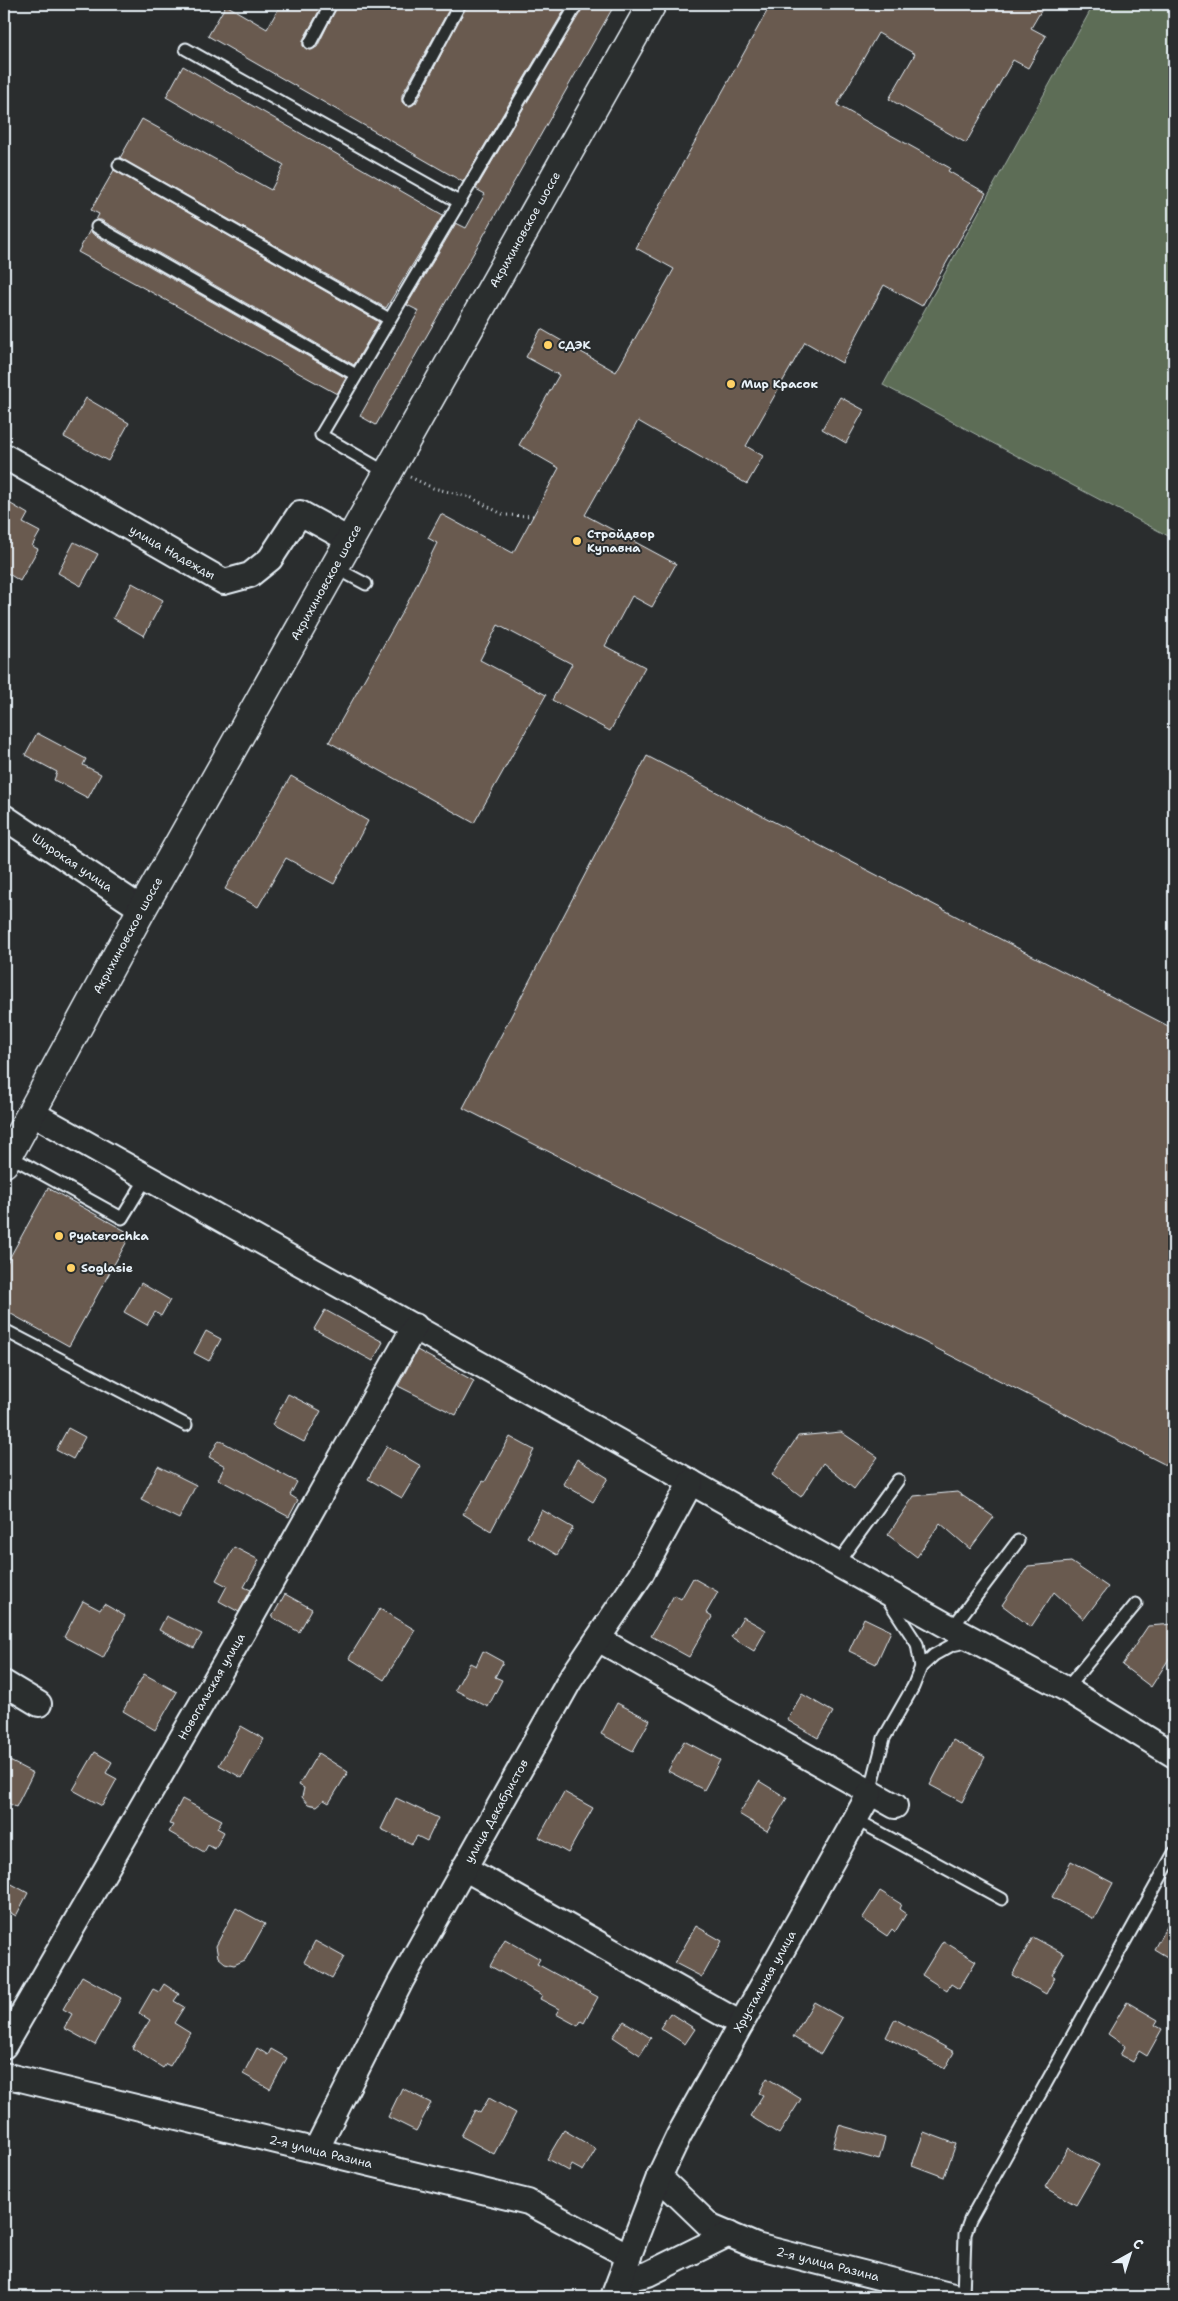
<svg xmlns="http://www.w3.org/2000/svg" width="1178" height="2301" viewBox="0 0 1178 2301" font-family="'Shantell Sans',sans-serif">
	<rect width="100%" height="100%" fill="#2a2d2e"/>
	<filter id="ink" filterUnits="userSpaceOnUse"><feTurbulence type="fractalNoise" baseFrequency=".02" numOctaves="2"/><feDisplacementMap in="SourceGraphic" scale="10" xChannelSelector="R" yChannelSelector="G"/><feConvolveMatrix kernelMatrix="1 2 1 2 8 2 1 2 1" color-interpolation-filters="sRGB"/></filter>
	<g filter="url(#ink)">
		<!-- green -->
		<polygon fill="#5d6d56" stroke="#a2afa7" points="1094,4 1174,4 1174,539 883,385"/>
		<!-- building -->
		<g fill="#695a50" stroke="#e8f1f8">
			<polygon points="281,4 323,4 303,40 303,46 310,50 317,47 338,4 452,4 402,95 402,102 409,106 416,103 467,4 568,4 463,182 208,36 226,5 267,29"/>
			<polygon points="584,4 615,4 376,425 360,416 419,311 407,305 456,223 466,228 485,194 476,189"/>
			<polygon points="771,4 1045,4 1031,28 1046,36 1028,68 1013,60 966,143 889,99 915,54 878,33 837,105 950,168 948,171 986,193 922,306 884,285 842,363 805,342 746,446 763,456 747,484 638,421 585,515 676,564 652,607 632,596 605,646 645,667 610,731 552,700 572,664 498,625 480,660 546,695 474,823 329,742 410,598 437,543 428,538 441,514 513,553 559,468 519,445 559,375 526,357 541,329 616,372 674,269 636,248"/>
			<polygon points="183,66 443,215 386,308 120,158 142,119 271,190 284,165 166,97"/>
			<polygon points="114,170 379,322 354,365 101,220 96,220 99,214 91,210"/>
			<polygon points="90,230 93,234 346,378 337,394 78,252"/>
			<polygon points="840,397 864,410 846,443 822,429"/>
			<polygon points="86,398 129,423 108,461 64,437"/>
			<polygon points="4,500 28,514 23,523 40,532 32,546 38,549 20,581 4,571"/>
			<polygon points="74,542 98,554 81,586 58,573"/>
			<polygon points="132,583 163,600 144,636 113,618"/>
			<polygon points="37,733 86,759 83,765 101,774 88,798 54,780 57,772 25,755"/>
			<polygon points="647,756 1174,1029 1174,1469 463,1108"/>
			<polygon points="291,776 368,821 334,884 286,858 258,907 225,889"/>
			<polygon points="48,1188 131,1234 69,1346 4,1310 4,1268"/>
			<polygon points="141,1283 170,1300 161,1316 155,1312 147,1325 124,1312"/>
			<polygon points="325,1310 383,1342 373,1361 314,1329"/>
			<polygon points="206,1331 221,1339 209,1361 194,1353"/>
			<polygon points="417,1350 474,1381 456,1415 398,1386"/>
			<polygon points="288,1394 321,1411 304,1442 272,1425"/>
			<polygon points="68,1428 85,1437 73,1459 56,1450"/>
			<polygon points="841,1432 878,1457 854,1489 823,1463 801,1497 772,1475 798,1436"/>
			<polygon points="510,1437 534,1450 491,1531 463,1514 483,1481 485,1482"/>
			<polygon points="219,1440 297,1482 290,1495 298,1500 289,1517 218,1479 225,1466 209,1457"/>
			<polygon points="387,1446 421,1466 402,1498 368,1479"/>
			<polygon points="577,1459 608,1478 593,1502 563,1484"/>
			<polygon points="158,1466 196,1485 179,1519 141,1500"/>
			<polygon points="957,1492 994,1517 970,1549 940,1523 917,1557 888,1535 914,1496"/>
			<polygon points="542,1510 573,1528 557,1555 527,1537"/>
			<polygon points="234,1547 259,1560 244,1587 251,1590 239,1612 219,1601 227,1586 216,1580"/>
			<polygon points="1071,1562 1108,1587 1084,1619 1054,1592 1031,1627 1002,1605 1028,1566"/>
			<polygon points="693,1578 718,1592 706,1613 712,1617 689,1657 651,1636 674,1595 681,1599"/>
			<polygon points="285,1594 312,1609 299,1632 272,1617"/>
			<polygon points="83,1601 100,1610 104,1604 125,1616 103,1658 64,1637"/>
			<polygon points="380,1608 415,1630 384,1680 349,1658"/>
			<polygon points="166,1616 202,1634 194,1648 159,1630"/>
			<polygon points="743,1617 766,1630 754,1651 731,1637"/>
			<polygon points="864,1618 891,1631 876,1664 849,1651"/>
			<polygon points="1174,1624 1174,1651 1151,1687 1122,1665 1148,1626"/>
			<polygon points="483,1651 503,1662 495,1677 502,1680 488,1707 455,1690 470,1663 476,1666"/>
			<polygon points="144,1674 177,1692 155,1730 123,1711"/>
			<polygon points="802,1694 833,1712 818,1738 787,1720"/>
			<polygon points="617,1703 650,1720 633,1751 601,1734"/>
			<polygon points="241,1726 264,1739 242,1778 219,1765"/>
			<polygon points="953,1740 985,1757 962,1802 930,1785"/>
			<polygon points="684,1741 720,1760 704,1790 668,1771"/>
			<polygon points="95,1752 112,1762 106,1773 117,1779 102,1806 73,1790"/>
			<polygon points="318,1753 348,1772 329,1803 324,1800 317,1806 308,1804 302,1797 304,1788 299,1785"/>
			<polygon points="4,1758 33,1773 16,1807 4,1801"/>
			<polygon points="759,1781 787,1798 767,1831 739,1814"/>
			<polygon points="564,1792 593,1808 568,1853 539,1837"/>
			<polygon points="396,1798 438,1818 427,1841 417,1836 412,1844 381,1829"/>
			<polygon points="182,1799 222,1820 217,1828 224,1832 215,1849 208,1845 204,1852 169,1832 173,1825 169,1824"/>
			<polygon points="1071,1861 1113,1883 1094,1919 1052,1897"/>
			<polygon points="8,1882 28,1893 16,1916 4,1909 4,1891"/>
			<polygon points="880,1891 901,1904 899,1909 906,1914 895,1932 892,1929 887,1936 862,1919"/>
			<polygon points="236,1908 265,1924 245,1960 234,1965 225,1963 218,1957 216,1946"/>
			<polygon points="1174,1913 1174,1961 1154,1949"/>
			<polygon points="696,1926 722,1941 702,1977 675,1963"/>
			<polygon points="1033,1937 1064,1954 1052,1975 1055,1977 1046,1994 1012,1975"/>
			<polygon points="505,1939 540,1959 537,1964 598,1997 584,2023 581,2021 578,2026 556,2014 559,2009 540,1999 542,1995 490,1966"/>
			<polygon points="315,1941 344,1957 332,1978 304,1962"/>
			<polygon points="943,1941 976,1961 959,1989 951,1984 947,1991 922,1975"/>
			<polygon points="82,1976 121,1998 95,2045 64,2028 72,2014 63,2009"/>
			<polygon points="164,1984 179,1994 174,2001 184,2007 174,2023 190,2033 170,2066 166,2064 163,2068 132,2048 150,2020 139,2013 153,1989 159,1992"/>
			<polygon points="814,2002 842,2018 821,2054 793,2037"/>
			<polygon points="1127,2002 1158,2020 1155,2025 1162,2029 1147,2056 1139,2051 1133,2062 1120,2055 1125,2046 1108,2034"/>
			<polygon points="670,2013 695,2029 685,2044 660,2028"/>
			<polygon points="895,2019 954,2052 945,2069 886,2037"/>
			<polygon points="624,2021 651,2038 640,2055 613,2037"/>
			<polygon points="257,2048 268,2055 271,2049 287,2058 270,2089 243,2074"/>
			<polygon points="767,2078 801,2099 779,2134 750,2116 763,2095 759,2093"/>
			<polygon points="402,2088 431,2103 416,2131 388,2117"/>
			<polygon points="489,2098 516,2113 494,2154 461,2136 475,2110 480,2113"/>
			<polygon points="839,2125 885,2138 879,2160 833,2147"/>
			<polygon points="564,2130 596,2149 583,2171 572,2165 569,2171 547,2159"/>
			<polygon points="924,2132 956,2144 944,2177 912,2165"/>
			<polygon points="1068,2148 1099,2165 1076,2205 1045,2187"/>
		</g>
		<g fill="none" stroke-linecap="round" stroke-linejoin="round">
			<defs>
				<g id="lane">
					<polyline points="310,43 331,4"/>
					<polyline points="186,49 459,202"/>
					<polyline points="409,99 460,4"/>
					<polyline points="119,165 389,319"/>
					<polyline points="97,227 356,375"/>
					<polyline points="387,473 321,435 577,4"/>
					<polyline points="334,567 366,584"/>
					<polyline points="8,1155 122,1218 147,1177"/>
					<polyline points="4,1330 186,1425"/>
					<polyline points="837,1564 898,1480"/>
					<polyline points="887,1598 917,1644 921,1667"/>
					<polyline points="952,1628 1018,1541"/>
					<polyline points="1066,1689 1136,1604"/>
					<polyline points="870,1793 884,1738 913,1687 921,1667 934,1655 952,1645 971,1641"/>
					<polyline points="855,1819 1002,1899"/>
					<polyline points="963,2297 965,2234 970,2220 1174,1853"/>
				</g>
				<g id="street">
					<path id="s1" d="M4,456L224,582L250,575L270,559L300,513L349,540"/>
					<path id="s2" d="M4,817L142,909"/>
					<polyline points="32,1113 944,1624 1066,1689 1174,1755"/>
					<polyline points="598,1639 895,1806"/>
					<polyline points="4,1683 39,1704"/>
					<polyline points="464,1868 741,2024"/>
					<path id="s3" d="M4,2046L243,1632L415,1326"/>
					<path id="s4" d="M4,2075L528,2202L629,2256"/>
					<path id="s5" d="M316,2150L401,1981L570,1680L640,1576L691,1482"/>
					<path id="s6" d="M659,2177L711,2227L756,2246L957,2297"/>
					<polyline points="620,2280 648,2274 729,2234"/>
					<path id="s7" d="M613,2297L659,2177L679,2135L870,1793"/>
				</g>
				<g id="secondary">
					<path id="s8" d="M4,1163L142,909L652,4"/>
				</g>
			</defs>
			<!-- lane casing -->
			<use href="#lane" stroke="#e8f1f8" stroke-width="15"/>
			<!-- street casing -->
			<use href="#street" stroke="#e8f1f8" stroke-width="28"/>
			<!-- secondary casing -->
			<use href="#secondary" stroke="#e8f1f8" stroke-width="31"/>
			<!-- path -->
			<polyline stroke="#e8f1f8" stroke-width="3" stroke-dasharray="1 4" stroke-linecap="butt" points="410,477 433,488 470,497 504,515 533,516"/>
			<!-- lane -->
			<use href="#lane" stroke="#2a2d2e" stroke-width="11"/>
			<!-- street -->
			<use href="#street" stroke="#2a2d2e" stroke-width="24"/>
			<!-- secondary -->
			<use href="#secondary" stroke="#2a2d2e" stroke-width="28"/>
		</g>
	</g>
	<!-- markers -->
	<g fill="#ffd166" stroke="#2a2d2e" stroke-width="2">
		<circle cx="548" cy="345" r="5"/>
		<circle cx="731" cy="384" r="5"/>
		<circle cx="577" cy="541" r="5"/>
		<circle cx="59" cy="1236" r="5"/>
		<circle cx="71" cy="1268" r="5"/>
	</g>
	<g text-anchor="middle" stroke-width="4" stroke-linejoin="round" paint-order="stroke">
		<!-- street labels -->
		<g font-size="12" fill="#e8f1f8" stroke="#2a2d2e">
			<text dy="4" stroke="none"><textPath href="#s8" startOffset="1069">Акрихиновское шоссе</textPath></text>
			<text dy="4" stroke="none"><textPath href="#s1" startOffset="194">улица Надежды</textPath></text>
			<text dy="4" stroke="none"><textPath href="#s8" startOffset="664">Акрихиновское шоссе</textPath></text>
			<text dy="4" stroke="none"><textPath href="#s2" startOffset="82">Широкая улица</textPath></text>
			<text dy="4" stroke="none"><textPath href="#s8" startOffset="259">Акрихиновское шоссе</textPath></text>
			<text dy="4" stroke="none"><textPath href="#s3" startOffset="415">Новогальская улица</textPath></text>
			<text dy="4" stroke="none"><textPath href="#s5" startOffset="384">улица Декабристов</textPath></text>
			<text dy="4" stroke="none"><textPath href="#s7" startOffset="351">Хрустальная улица</textPath></text>
			<text dy="4" stroke="none"><textPath href="#s4" startOffset="326">2-я улица Разина</textPath></text>
			<text dy="4" stroke="none"><textPath href="#s6" startOffset="195">2-я улица Разина</textPath></text>
		</g>
		<!-- poi labels -->
		<g font-size="12" font-weight="bold" fill="#e8f1f8" stroke="#2a2d2e" text-anchor="start">
			<text x="558" y="349">СДЭК</text>
			<text x="741" y="388">Мир Красок</text>
			<text x="587" y="538">Стройдвор<tspan x="587" dy="14">Купавна</tspan></text>
			<text x="69" y="1240">Pyaterochka</text>
			<text x="81" y="1272">Soglasie</text>
		</g>
	</g>
	<!-- margin -->
	<rect width="1178" height="2301" fill="none" stroke="#2a2d2e" stroke-width="20"/>
	<rect x="10" y="10" width="1158" height="2281" fill="none" stroke="#e8f1f8" stroke-width="2" filter="url(#ink)"/>
	<!-- north arrow -->
	<g transform="translate(1130 2254) rotate(39)" stroke="#2a2d2e" stroke-width="4" paint-order="stroke">
	<path d="M0-4L9 19L0 12L-9 19Z" fill="#e8f1f8"/>
	<text y="-8" font-size="14" font-weight="bold" text-anchor="middle" fill="#e8f1f8">С</text>
	</g>
</svg>
